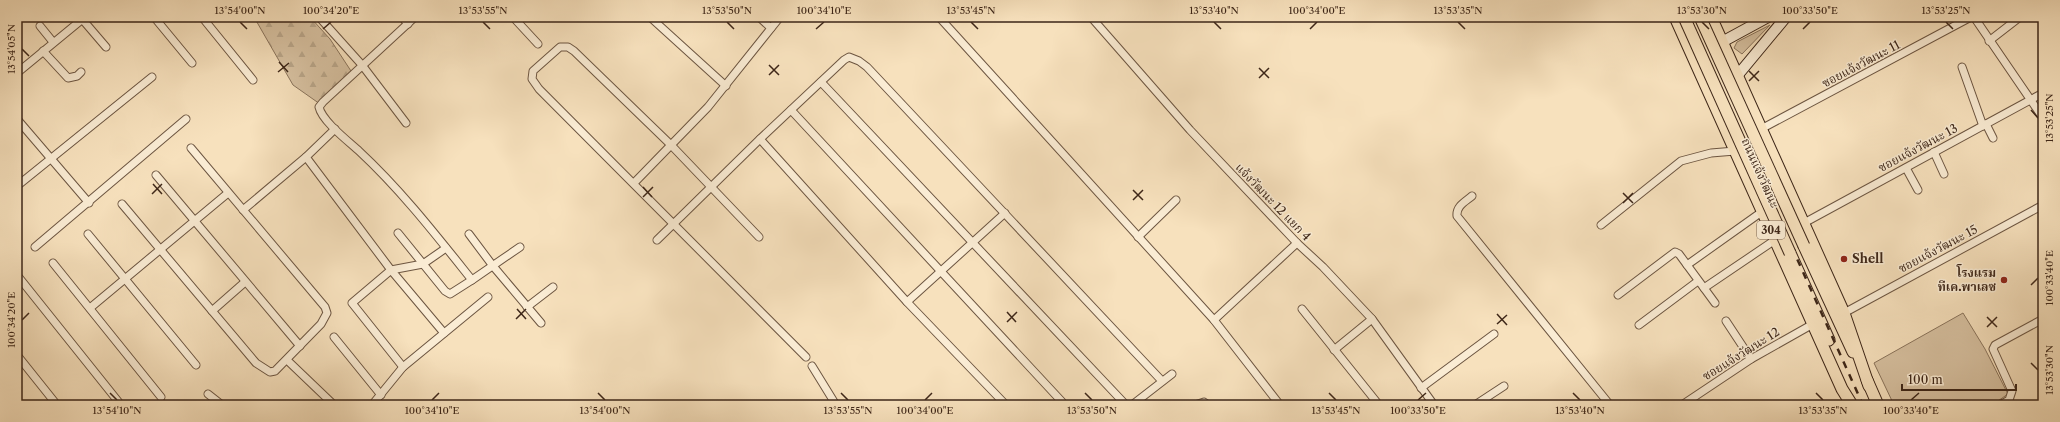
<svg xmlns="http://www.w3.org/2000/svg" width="2060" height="422" viewBox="0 0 2060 422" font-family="'Libre Caslon Text','Noto Serif Thai',serif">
	<defs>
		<pattern id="forest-firs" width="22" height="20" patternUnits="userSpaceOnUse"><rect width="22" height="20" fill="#d7c1a1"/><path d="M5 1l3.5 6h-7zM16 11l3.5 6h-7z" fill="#b9a68a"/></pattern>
	</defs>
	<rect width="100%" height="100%" fill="#f7e1bd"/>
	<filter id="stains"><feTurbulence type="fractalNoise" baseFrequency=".005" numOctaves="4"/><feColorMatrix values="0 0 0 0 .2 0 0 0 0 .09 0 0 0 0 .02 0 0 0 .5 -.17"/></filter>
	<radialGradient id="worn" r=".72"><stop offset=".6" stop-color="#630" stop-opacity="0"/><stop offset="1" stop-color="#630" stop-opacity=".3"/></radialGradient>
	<!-- grass -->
	<g fill="#d7c1a1" stroke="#8a745c">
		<polygon points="1770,25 1742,54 1734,48 1737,42"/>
		<polygon points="1963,313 1985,349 2008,394 1992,405 1894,405 1874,363"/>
	</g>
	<!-- forest -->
	<polygon fill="url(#forest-firs)" stroke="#8a745c" points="254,17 310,17 330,39 351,71 320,104 293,85"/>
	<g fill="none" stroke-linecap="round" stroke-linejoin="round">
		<defs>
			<g id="street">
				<polyline points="154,17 192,63"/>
				<polyline points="202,17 253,80"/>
				<polyline points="319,17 362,65 406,123"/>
				<polyline points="402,17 408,24"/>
				<path d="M415,17L323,102L319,107C322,121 348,141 359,151C401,190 436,235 472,280L520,247"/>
				<polyline points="513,17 538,44"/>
				<polyline points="650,17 726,86"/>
				<polyline points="759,17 771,28"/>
				<polyline points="939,17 1214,320 1280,405"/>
				<polyline points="1091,17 1190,130 1297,243 1323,267 1372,319 1434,405"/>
				<polyline points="1974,17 2043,118"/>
				<polyline points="82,19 106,47"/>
				<polyline points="40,26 53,42"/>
				<polyline points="1989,41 2020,17"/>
				<polyline points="43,51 68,78 77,76 81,72"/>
				<polyline points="1962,67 1983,126"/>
				<polyline points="17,73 85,17"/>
				<polyline points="821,82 1126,405"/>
				<polyline points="791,110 1065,405"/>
				<polyline points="17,119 89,203"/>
				<polyline points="1986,124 1993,138"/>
				<polyline points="335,129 306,157 391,270 444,333"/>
				<polyline points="1761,129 1971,17"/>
				<polyline points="760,139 907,302 1006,405"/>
				<polyline points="1934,152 1944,174"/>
				<polyline points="1906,168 1918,190"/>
				<polyline points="156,175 300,346"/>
				<polyline points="634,183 708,107 780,17"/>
				<polyline points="17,186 152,77"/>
				<path d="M1472,196C1465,202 1456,206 1457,216L1610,405"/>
				<polyline points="122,204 256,363 270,372 275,371 321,324 327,313 325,307 191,148"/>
				<polyline points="243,210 306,157"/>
				<polyline points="1804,223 2043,93"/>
				<polyline points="1601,225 1681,161 1711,153 1735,151"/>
				<polyline points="398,233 445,291 450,294 472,280"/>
				<polyline points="88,234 196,365"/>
				<polyline points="469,234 493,266 541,323"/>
				<polyline points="759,237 671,145 574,51 568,47 560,47 533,71 532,79 539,89 806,357"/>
				<polyline points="1138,237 1176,200"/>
				<polyline points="657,240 760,139 844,60 849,57 859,61 867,67 1162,381"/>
				<polyline points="35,247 186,119"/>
				<polyline points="53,263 161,397"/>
				<polyline points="1687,265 1763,211"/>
				<polyline points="17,275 121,405"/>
				<polyline points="1704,288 1715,303"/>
				<polyline points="1618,295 1675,252 1679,254 1704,288 1775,240"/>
				<polyline points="907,302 1005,213"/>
				<polyline points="527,307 553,287"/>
				<polyline points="90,308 228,193"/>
				<polyline points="1302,309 1379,405"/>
				<polyline points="212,311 245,282"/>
				<polyline points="1844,313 2043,205"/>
				<polyline points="1214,320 1297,243"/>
				<polyline points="1726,321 1751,359"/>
				<polyline points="1639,325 1698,281"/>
				<polyline points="334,337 381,395"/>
				<polyline points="1334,350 1372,319"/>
				<polyline points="17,355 57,405"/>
				<polyline points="287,360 334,405"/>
				<polyline points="812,366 836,405"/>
				<polyline points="403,367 352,303 391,270 423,264 446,248"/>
				<polyline points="1421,388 1494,334"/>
				<polyline points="208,394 222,405"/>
				<polyline points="372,405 403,367 488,297"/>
				<polyline points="1132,405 1172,374"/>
				<polyline points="1195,405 1204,402 1208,405"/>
				<polyline points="1475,405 1504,386"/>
				<polyline points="1682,405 1751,359 1813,324"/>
				<polyline points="2000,405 2009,400 2012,391 1993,349 1995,345 2043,319"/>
			</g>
			<g id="secondary">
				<polyline points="1722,42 1768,17"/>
				<polyline points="1737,76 1786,17"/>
			</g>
			<g id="primary">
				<polyline points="1675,17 1842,389 1852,405"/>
				<polyline points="1711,17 1844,313 1869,386"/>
				<polyline points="1804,246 1853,352"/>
				<polyline points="1790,253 1829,340"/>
				<polyline points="1867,380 1878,405"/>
			</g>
		</defs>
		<!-- street casing -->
		<use href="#street" stroke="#6c5541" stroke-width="9"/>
		<!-- secondary casing -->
		<use href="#secondary" stroke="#3d2618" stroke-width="12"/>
		<!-- primary casing -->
		<use href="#primary" stroke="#3d2618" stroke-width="13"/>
		<!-- street -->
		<use href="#street" stroke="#faecd4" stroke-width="7"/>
		<!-- secondary -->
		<use href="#secondary" stroke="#faecd4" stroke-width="10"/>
		<!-- primary -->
		<use href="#primary" stroke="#f7e1bd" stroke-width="11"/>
		<!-- rail -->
		<polyline stroke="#3d2618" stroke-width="2.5" stroke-dasharray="7 7" stroke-linecap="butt" points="1688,17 1863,405"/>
		<defs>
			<g id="primary-bridge">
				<polyline points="1684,17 1790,253"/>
				<polyline points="1700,17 1804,246"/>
			</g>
		</defs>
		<!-- primary-bridge casing -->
		<use href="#primary-bridge" stroke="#3d2618" stroke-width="13" stroke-linecap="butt"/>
		<!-- primary-bridge -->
		<use href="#primary-bridge" stroke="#f7e1bd" stroke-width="11"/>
	</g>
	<!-- ticks -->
	<path fill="none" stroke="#3d2618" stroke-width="1.5" d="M240,22L247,29M483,22L490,29M727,22L734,29M971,22L978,29M1214,22L1221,29M1458,22L1465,29M1702,22L1709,29M1946,22L1953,29M323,29L331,22M816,29L824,22M1310,29L1317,22M1803,29L1810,22M22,49L29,56M279,62L288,72M769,65L779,75M1259,68L1269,78M1749,71L1759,81M278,72L289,63M769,75L779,65M1259,78L1269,68M1749,81L1759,71M2031,110L2038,118M153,184L162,194M643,187L652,197M1133,190L1143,200M1623,193L1633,203M152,194L162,184M643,197L653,187M1133,200L1143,190M1623,203L1633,193M2031,285L2038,278M517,309L526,319M1007,312L1016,322M1497,314L1507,325M1987,317L1997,327M516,319L526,309M22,320L29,313M1007,322L1017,312M1497,324L1507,315M1987,327L1997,317M2031,363L2038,370M110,393L117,400M598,393L605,400M841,393L848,400M1085,393L1092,400M1329,393L1336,400M1573,393L1580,400M1816,393L1823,400M432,400L439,393M925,400L932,393M1418,400L1426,393M1911,400L1919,393"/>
	<!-- markers -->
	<g fill="#8f2418" stroke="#faecd4" stroke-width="1.5">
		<circle cx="1844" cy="259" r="4"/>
		<circle cx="2004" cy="280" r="4"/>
	</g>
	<g text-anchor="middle" stroke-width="3" stroke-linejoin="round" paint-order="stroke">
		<!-- shield labels -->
		<rect fill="#faecd4" stroke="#766150" stroke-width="1" x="1757" y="221" width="28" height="18" rx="3"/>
		<g font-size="11" font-weight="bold" fill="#3d2618">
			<text x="1771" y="234">304</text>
		</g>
		<!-- street labels -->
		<g font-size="12" fill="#3d2618" stroke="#faecd4">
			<text transform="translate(1861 64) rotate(-28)" y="4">ซอยแจ้งวัฒนะ 11</text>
			<text transform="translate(1918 148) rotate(-28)" y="4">ซอยแจ้งวัฒนะ 13</text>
			<text transform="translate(1760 173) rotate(66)" y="4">ถนนแจ้งวัฒนะ</text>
			<text transform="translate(1273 202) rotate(46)" y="4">แจ้งวัฒนะ 12 แยก 4</text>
			<text transform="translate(1938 249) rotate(-28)" y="4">ซอยแจ้งวัฒนะ 15</text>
			<text transform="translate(1741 354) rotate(-32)" y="4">ซอยแจ้งวัฒนะ 12</text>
		</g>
		<!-- poi labels -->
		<g font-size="12" font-weight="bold" fill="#3d2618" stroke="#faecd4" text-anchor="start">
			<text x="1852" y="263">Shell</text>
			<text x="1996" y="277" text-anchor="end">โรงแรม<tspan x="1996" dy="14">ทีเค.พาเลซ</tspan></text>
		</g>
	</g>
	<!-- margin -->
	<rect width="2060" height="422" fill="none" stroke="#f7e1bd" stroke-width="44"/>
	<!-- scale -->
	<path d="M1902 384v6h114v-6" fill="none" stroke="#3d2618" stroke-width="2"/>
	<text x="1908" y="384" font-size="12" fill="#3d2618" stroke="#faecd4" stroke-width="3" paint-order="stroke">100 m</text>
	<rect x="22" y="22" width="2016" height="378" fill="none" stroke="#3d2618" stroke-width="1.5"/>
	<g font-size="10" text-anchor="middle" fill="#3d2618">
		<text x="240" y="14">13°54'00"N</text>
		<text x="331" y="14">100°34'20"E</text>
		<text x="483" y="14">13°53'55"N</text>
		<text x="727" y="14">13°53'50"N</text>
		<text x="824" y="14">100°34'10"E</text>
		<text x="971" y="14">13°53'45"N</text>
		<text x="1214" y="14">13°53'40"N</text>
		<text x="1317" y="14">100°34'00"E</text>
		<text x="1458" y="14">13°53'35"N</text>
		<text x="1702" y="14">13°53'30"N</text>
		<text x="1810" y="14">100°33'50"E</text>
		<text x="1946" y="14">13°53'25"N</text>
		<text transform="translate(11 49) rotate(-90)" y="4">13°54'05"N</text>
		<text transform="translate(2049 118) rotate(-90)" y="4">13°53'25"N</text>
		<text transform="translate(2049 278) rotate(-90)" y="4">100°33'40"E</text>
		<text transform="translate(11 320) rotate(-90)" y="4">100°34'20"E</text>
		<text transform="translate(2049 370) rotate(-90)" y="4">13°53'30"N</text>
		<text x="117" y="414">13°54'10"N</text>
		<text x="432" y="414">100°34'10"E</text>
		<text x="605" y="414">13°54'00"N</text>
		<text x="848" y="414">13°53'55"N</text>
		<text x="925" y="414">100°34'00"E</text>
		<text x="1092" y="414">13°53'50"N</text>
		<text x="1336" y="414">13°53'45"N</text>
		<text x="1418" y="414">100°33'50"E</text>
		<text x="1580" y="414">13°53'40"N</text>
		<text x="1823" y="414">13°53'35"N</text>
		<text x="1911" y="414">100°33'40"E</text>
	</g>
	<rect width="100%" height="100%" filter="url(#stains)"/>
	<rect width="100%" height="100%" fill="url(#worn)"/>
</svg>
